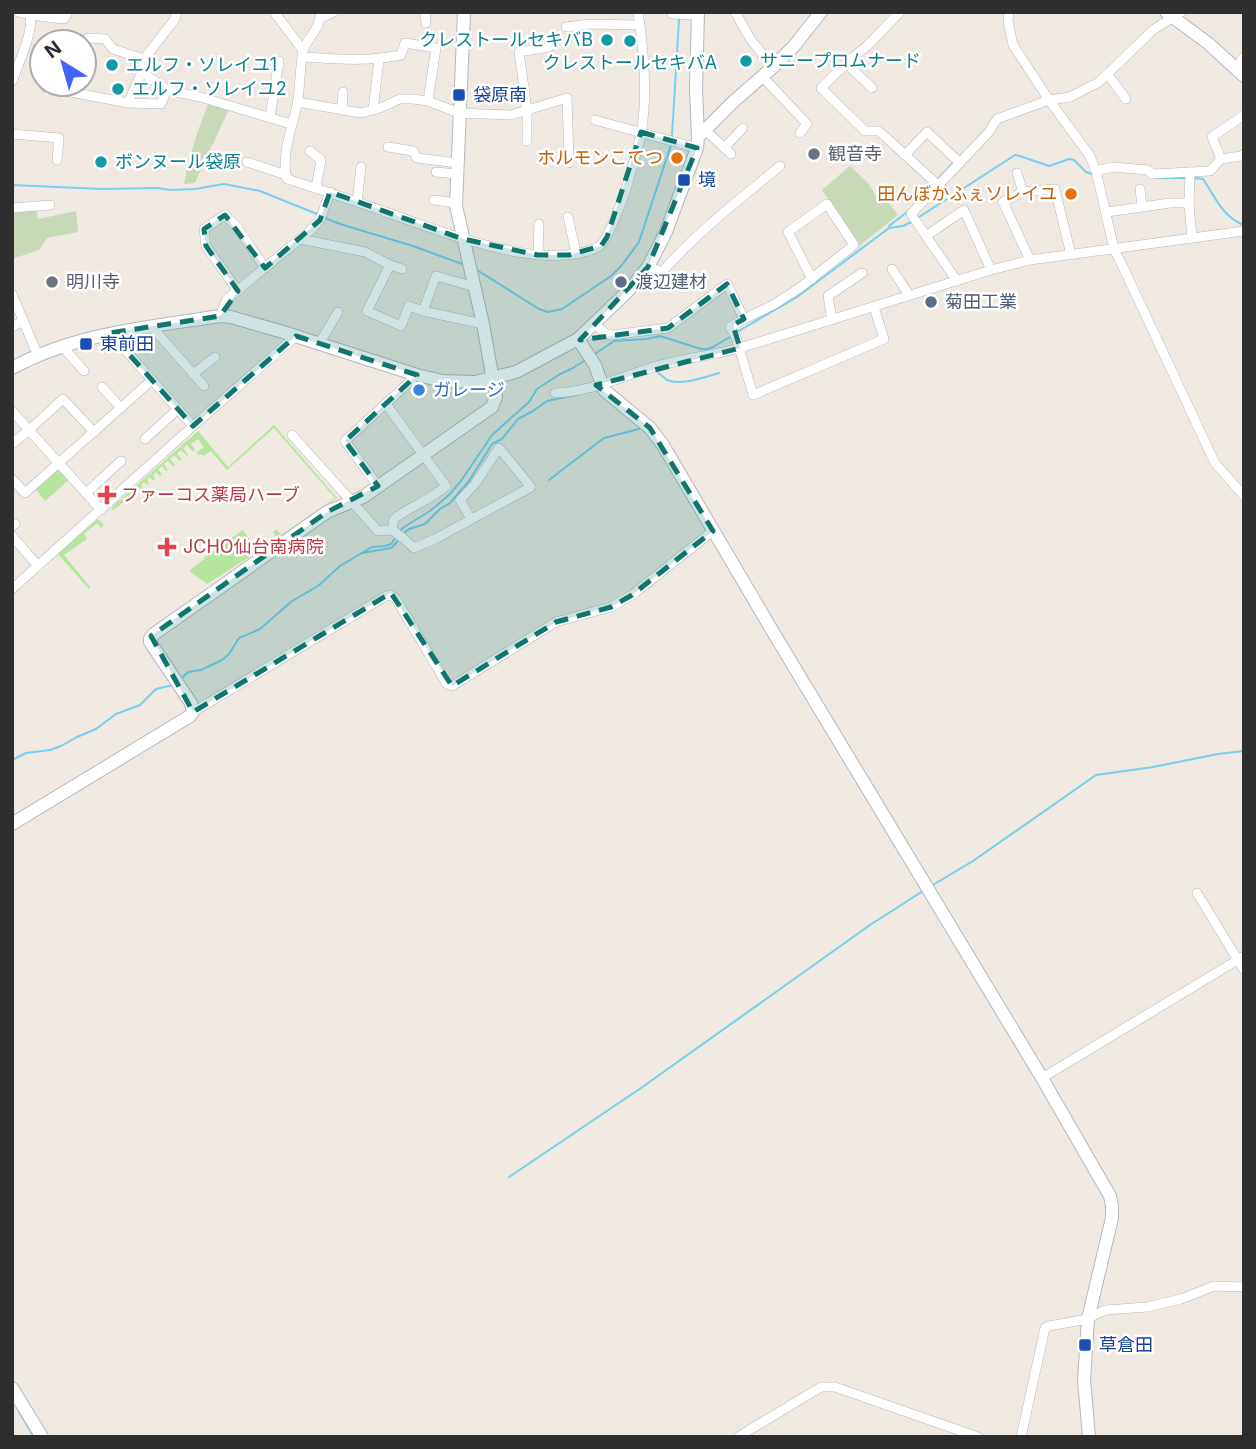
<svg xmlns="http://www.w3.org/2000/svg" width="1256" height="1449" viewBox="0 0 1256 1449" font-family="Inter,'Noto Sans JP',sans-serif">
	<rect width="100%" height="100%" fill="#efe9e1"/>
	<!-- green -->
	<g fill="#b6e59e">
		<polygon points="274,425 337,498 278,540 273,532 277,529 281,535 335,498 274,428 227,470 211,451 203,456 201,454 199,455 196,453 204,447 198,439 191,444 195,450 193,452 187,445 183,448 188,455 187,456 181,450 177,453 182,460 180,461 174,455 170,459 175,465 173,466 168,461 164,464 168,470 166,471 162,466 158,470 162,474 160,476 156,472 153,475 155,479 153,481 150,477 147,480 149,484 147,485 144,482 141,485 143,488 141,490 139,488 135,491 136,493 113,510 111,508 198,431 228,467"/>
		<polygon points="60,470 70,479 45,501 36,489 56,471"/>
		<polygon points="98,519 104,525 101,528 97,523 84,534 87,539 64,555 90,587 89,589 58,554"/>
		<polygon points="243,530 257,550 251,556 207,584 189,571 203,560 205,557"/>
	</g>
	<!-- cemetery -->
	<g fill="#c8d9b8">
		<path d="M209,102L229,109L195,183L184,184C189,156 198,129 209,102Z"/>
		<polygon points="850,166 867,182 877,197 883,195 898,215 859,246 822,190"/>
		<polygon points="36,208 38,219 76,211 78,232 47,238 39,250 12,259 12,211"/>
	</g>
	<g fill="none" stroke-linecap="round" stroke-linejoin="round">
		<!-- stream -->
		<g stroke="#75cff0" stroke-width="2">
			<polyline points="672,136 679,19"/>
			<polyline points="1153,178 1186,178"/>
			<path d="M1195,178L1203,179C1214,195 1223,218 1244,225"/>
			<polyline points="937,180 955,161"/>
			<polyline points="12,185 102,189 157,188 170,190 195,189 224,184 260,191 317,214"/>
			<polyline points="915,203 933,184"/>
			<polyline points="919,217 1015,155 1020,156 1049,166 1069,159 1074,160 1086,172 1092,174"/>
			<polyline points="325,218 340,224 413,246 462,264"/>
			<polyline points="889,226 907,212"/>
			<polyline points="477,270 539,309 548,312 562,309 611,276 622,265 639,242 671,145"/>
			<polyline points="737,332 797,297 889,228 903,226 911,222"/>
			<polyline points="595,354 614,341 647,339 660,336 701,349 707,349 713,347 730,337"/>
			<path d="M658,373C659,373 667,380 667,380C680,386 706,377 719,373"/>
			<polyline points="549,480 604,438 639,429"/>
			<polyline points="399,532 404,527 430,511 449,495 461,481 492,435 529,402 537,389 560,374 571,369 584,361"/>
			<polyline points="404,533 409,529 425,524 440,509 450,503 469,481 492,444 502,439 518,419 533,411 547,401 581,394"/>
			<polyline points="362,553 391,548 398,541"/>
			<polyline points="182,678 188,672 201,670 222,660 229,654 239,638 260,629 292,601 318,586 340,566 372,547 385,546 391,544 396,537"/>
			<polyline points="12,760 26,753 50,750 61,746 77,737 96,729 116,714 140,705 156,689 173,685"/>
			<polyline points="931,886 973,861 1096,775 1153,767 1218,754 1244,751"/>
			<polyline points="509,1177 641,1088 870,925 923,891"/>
			<polyline points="18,1410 34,1437"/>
		</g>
		<defs>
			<g id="street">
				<polyline points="18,12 30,15 64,19 68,12"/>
				<polyline points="177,12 175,19 144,59 142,72 167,90 200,97 291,124"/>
				<polyline points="274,12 303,50"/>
				<path d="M320,12C322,27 307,38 303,51C300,67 300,84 298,100C294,123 280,156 287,179C319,189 351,200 383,211C437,230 543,274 598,247C609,241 627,188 630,175C634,161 638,148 641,134C648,95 644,51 638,12"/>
				<polyline points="425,12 426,23"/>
				<polyline points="735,12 751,40 773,67"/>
				<polyline points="900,12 867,46 853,57 821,88 865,131 879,131 939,186"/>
				<polyline points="1009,12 1008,21 1013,45 1049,100 1090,156 1096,171 1113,167 1148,170 1152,174 1210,171 1221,159 1241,156 1244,154"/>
				<polyline points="672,14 698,15"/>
				<polyline points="321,18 334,12"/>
				<polyline points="566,27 590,24 640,25"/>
				<polyline points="88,38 105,39 113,49 144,59"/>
				<path d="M303,57C339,59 366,62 401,55L405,43L436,48L428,101"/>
				<polyline points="846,63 872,88"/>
				<polyline points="1236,67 1244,57"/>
				<polyline points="142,72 128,103 161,104 167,90"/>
				<polyline points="1108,75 1126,99"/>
				<polyline points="763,77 807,124 800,133"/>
				<path d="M13,80C18,63 34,32 30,15"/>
				<polyline points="45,87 128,103"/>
				<polyline points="297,102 361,113 380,108 400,99 413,99 428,101 459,113 511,115 567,98 569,163"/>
				<polyline points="342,110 343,92"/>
				<polyline points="373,110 379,60"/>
				<polyline points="270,117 279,61"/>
				<polyline points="595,120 697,148"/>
				<polyline points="705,130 731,154"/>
				<polyline points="12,134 59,138 57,160"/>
				<polyline points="527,141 527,110 519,52 549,47"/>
				<polyline points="388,147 413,151 417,158 458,163"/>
				<polyline points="724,148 743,128"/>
				<polyline points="310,151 321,160 316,188"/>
				<polyline points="905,155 927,132 960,163"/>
				<polyline points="1221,159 1212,137 1244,115"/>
				<polyline points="247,162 286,175"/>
				<polyline points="1096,171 1114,249 1123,267 1215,463 1244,496"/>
				<polyline points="436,172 457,174"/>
				<polyline points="1190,172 1189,205 1192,238"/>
				<polyline points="1017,173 1023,192"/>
				<polyline points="1140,189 1142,206"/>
				<polyline points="434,200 456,203"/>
				<polyline points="357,202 361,167"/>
				<polyline points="12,208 50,205"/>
				<polyline points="1107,212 1170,203 1189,203"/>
				<polyline points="568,217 576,253"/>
				<polyline points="926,236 964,210 991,270"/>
				<polyline points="300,239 365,252 390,265 367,311 401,326 409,306 423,311 483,324"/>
				<polyline points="538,255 539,224"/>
				<polyline points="1030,260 1003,202 1023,192 1055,189 1071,255"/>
				<polyline points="390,265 402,269"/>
				<path d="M648,267L662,272C697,232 739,200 780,166"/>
				<polyline points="892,269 909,295"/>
				<polyline points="957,281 911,214 989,132 997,119 1049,100 1070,97 1099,82 1153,30 1181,12"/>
				<polyline points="238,291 206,246 204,229 225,215 237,227 265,268"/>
				<polyline points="12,294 38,356"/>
				<polyline points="423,311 436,276 475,287"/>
				<polyline points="220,316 227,299 312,229 320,220 330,192"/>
				<polyline points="744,319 773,305 801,287 854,245 827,204 788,232 812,279"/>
				<polyline points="832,320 828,296 862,273"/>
				<polyline points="595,324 606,334 612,335 668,328 727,284 744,319 730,327 736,337 753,395 884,339 874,307"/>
				<polyline points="12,327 23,321"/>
				<polyline points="152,327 204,386"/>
				<polyline points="110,333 193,426"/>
				<polyline points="319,344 338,312"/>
				<polyline points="63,347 84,371"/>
				<polyline points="193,374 215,357"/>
				<polyline points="102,387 121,408"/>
				<path d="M555,393C591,392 625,375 660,365C686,358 713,355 740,348L991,270L1030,260L1244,231"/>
				<path d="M386,404L446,486C430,500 411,506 394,519L392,530"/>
				<polyline points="12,411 29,430 12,444"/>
				<polyline points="94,432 63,399 29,430 101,510"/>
				<polyline points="292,435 378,531 392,530 403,538 414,548 435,539 531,487 499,448 475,484 460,500 471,519"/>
				<polyline points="145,439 178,409"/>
				<polyline points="12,479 25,493 152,380"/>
				<polyline points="378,486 345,441 417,375"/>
				<polyline points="86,493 121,461"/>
				<polyline points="12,526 15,524"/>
				<polyline points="12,536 38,566"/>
				<polyline points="12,589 193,426 296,336"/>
				<polyline points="193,712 386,596 391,595 396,599 447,684 452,686 556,622 611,607 632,595 713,531"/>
				<polyline points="1197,893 1244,970"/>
				<polyline points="1042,1078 1244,956"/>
				<polyline points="738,1437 821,1387 835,1387 978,1437"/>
				<polyline points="1021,1437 1045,1328 1049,1326 1088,1319 1096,1314 1106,1310 1147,1307 1181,1299 1214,1286 1244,1287"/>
			</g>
			<g id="secondary">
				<polyline points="1166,12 1209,44 1244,76"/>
				<polyline points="698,137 696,89 698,12"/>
				<polyline points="578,339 595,365 604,390 650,428 663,445 773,632 1042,1078 1110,1196 1112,1206 1112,1218 1088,1319 1084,1380 1089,1437"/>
				<path d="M12,368C76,333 150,327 220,316L231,317L283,332L417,375L443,381L475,382L516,372L578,339L628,291L648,267L666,232L697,148L698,137L733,102L773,67L794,46L821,12"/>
				<polyline points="12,824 190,716 193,712 191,703 150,642 150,639 154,634 327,512 363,497 492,407 496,397 483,324 456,206 464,12"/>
				<polyline points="12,1388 42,1437"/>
			</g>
		</defs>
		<!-- street casing -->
		<use href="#street" stroke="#b4b7c1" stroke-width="10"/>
		<!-- secondary casing -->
		<use href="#secondary" stroke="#b4b7c1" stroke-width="14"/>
		<!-- street -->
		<use href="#street" stroke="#fff" stroke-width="9"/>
		<!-- secondary -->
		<use href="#secondary" stroke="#fff" stroke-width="12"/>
	</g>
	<!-- marked area -->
	<path fill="#0f766e" fill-opacity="0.2" stroke="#0f766e" stroke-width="5" stroke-dasharray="14 9" stroke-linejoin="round" d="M641,132L697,148L648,267L580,340L668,328L727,284L744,319L733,325L740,348L596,385L650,428L713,531L632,595L611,607L556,622L452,686L391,593L193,712L151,636L327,512L378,486L345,441L417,375L296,336L193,426L110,333L220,316L238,291L206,246L204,229L225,215L265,268L320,220L330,192L463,239L538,255H569L601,246L607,237Z"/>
	<!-- markers -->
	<g fill="#0f9aa8" stroke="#fff" stroke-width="2.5">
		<circle cx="607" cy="40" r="7"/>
		<circle cx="630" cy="41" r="7"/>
		<circle cx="746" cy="61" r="7"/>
		<circle cx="112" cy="65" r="7"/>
		<circle cx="118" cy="89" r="7"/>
		<circle cx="101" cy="162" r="7"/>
	</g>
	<g fill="#1a4fb4" stroke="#fff" stroke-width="2.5">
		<rect x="452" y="88" width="14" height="14" rx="3.5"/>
		<rect x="677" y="173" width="14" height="14" rx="3.5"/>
		<rect x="79" y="337" width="14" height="14" rx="3.5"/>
		<rect x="1078" y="1338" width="14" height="14" rx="3.5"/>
	</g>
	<g fill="#6b7280" stroke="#fff" stroke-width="2.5">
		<circle cx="814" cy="154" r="7"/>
		<circle cx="52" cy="282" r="7"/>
	</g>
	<g fill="#e8710a" stroke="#fff" stroke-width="2.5">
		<circle cx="677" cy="158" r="7"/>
		<circle cx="1071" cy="194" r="7"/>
	</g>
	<g fill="#5c6f8a" stroke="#fff" stroke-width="2.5">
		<circle cx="621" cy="282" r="7"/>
		<circle cx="931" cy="302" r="7"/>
	</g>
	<circle fill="#3f7fe0" stroke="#fff" stroke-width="2.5" cx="419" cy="390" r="7"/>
	<g fill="#e0444e" stroke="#fff" stroke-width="2.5">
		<path d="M103.5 484.5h7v7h7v7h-7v7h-7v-7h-7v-7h7z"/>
		<path d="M163.5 536.5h7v7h7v7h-7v7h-7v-7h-7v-7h7z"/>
	</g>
	<g text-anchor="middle" stroke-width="5" stroke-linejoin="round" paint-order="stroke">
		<!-- culture labels -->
		<g font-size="18" fill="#0d838f" stroke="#fff" text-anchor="start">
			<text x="593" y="46" text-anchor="end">クレストールセキバB</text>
			<text x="760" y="67">サニープロムナード</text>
			<text x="630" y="69" text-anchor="middle">クレストールセキバA</text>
			<text x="126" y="71">エルフ・ソレイユ1</text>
			<text x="132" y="95">エルフ・ソレイユ2</text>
			<text x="115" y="168">ボンヌール袋原</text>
		</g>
		<!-- transit labels -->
		<g font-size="18" fill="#164399" stroke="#fff" text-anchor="start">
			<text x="473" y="101">袋原南</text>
			<text x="698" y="186">境</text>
			<text x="100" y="350">東前田</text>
			<text x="1099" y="1351">草倉田</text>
		</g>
		<!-- worship labels -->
		<g font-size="18" fill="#5b616d" stroke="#fff" text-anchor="start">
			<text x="828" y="160">観音寺</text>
			<text x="66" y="288">明川寺</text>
		</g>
		<!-- food labels -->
		<g font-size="18" fill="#c56008" stroke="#fff" text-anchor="end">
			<text x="663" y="164">ホルモンこてつ</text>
			<text x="1057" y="200">田んぼかふぇソレイユ</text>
		</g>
		<!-- service labels -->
		<g font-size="18" fill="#4e5e75" stroke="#fff" text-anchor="start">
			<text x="635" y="288">渡辺建材</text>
			<text x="945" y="308">菊田工業</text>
		</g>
		<!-- shop labels -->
		<g font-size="18" fill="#366cbe" stroke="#fff" text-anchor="start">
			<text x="433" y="396">ガレージ</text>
		</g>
		<!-- health labels -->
		<g font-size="18" fill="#be3a42" stroke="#fff" text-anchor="start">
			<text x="121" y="501">ファーコス薬局ハーブ</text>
			<text x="183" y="553">JCHO仙台南病院</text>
		</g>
	</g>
	<!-- border -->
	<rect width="1256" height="1449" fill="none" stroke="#2e2e2e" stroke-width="28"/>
	<!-- north arrow -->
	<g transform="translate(63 63) rotate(323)"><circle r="33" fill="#ffffff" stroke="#ababab" stroke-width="2"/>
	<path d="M0-5L12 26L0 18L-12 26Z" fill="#4264fb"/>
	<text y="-10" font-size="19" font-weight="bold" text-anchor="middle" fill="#2e2e2e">N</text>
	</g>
</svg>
